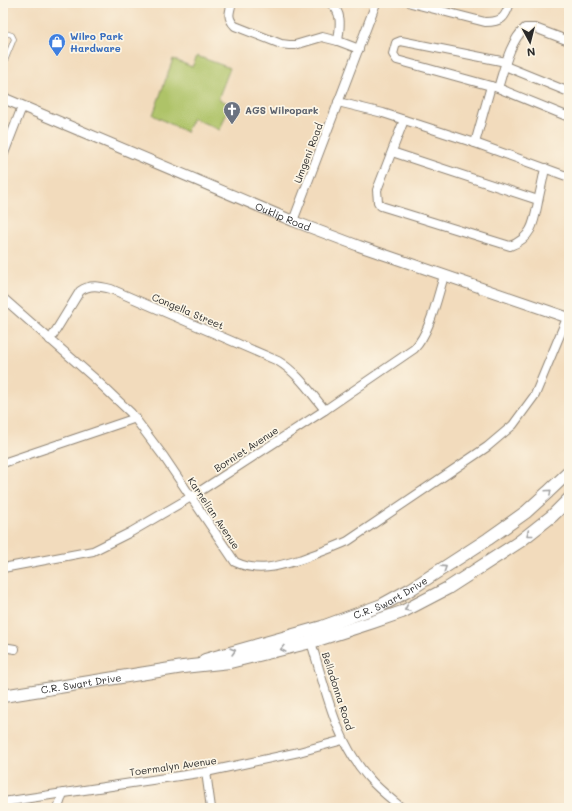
<svg xmlns="http://www.w3.org/2000/svg" width="572" height="811" viewBox="0 0 572 811" font-family="Mali,sans-serif">
	<rect width="100%" height="100%" fill="#fcf5e5"/>
	<filter id="ink" filterUnits="userSpaceOnUse"><feTurbulence type="fractalNoise" baseFrequency=".025" numOctaves="2"/><feDisplacementMap in="SourceGraphic" scale="8" xChannelSelector="R" yChannelSelector="G"/><feConvolveMatrix kernelMatrix="1 2 1 2 8 2 1 2 1" color-interpolation-filters="sRGB"/></filter>
	<filter id="wash" filterUnits="userSpaceOnUse"><feTurbulence type="fractalNoise" baseFrequency=".012" numOctaves="4" result="noise"/><feDisplacementMap in="SourceGraphic" scale="16" xChannelSelector="R" yChannelSelector="G"/><feGaussianBlur stdDeviation="0.9" result="paint"/><feColorMatrix in="noise" values="0 0 0 0 0 0 0 0 0 0 0 0 0 0 0 0 0 1.4 0 .05"/><feComposite in="paint" operator="in"/></filter>
	<g filter="url(#wash)">
		<rect width="100%" height="100%" fill="#f2dbbc"/>
		<!-- green -->
		<polygon fill="#aec368" stroke="#6c774a" points="197,56 230,68 218,99 230,104 220,130 193,118 186,132 153,115 173,59 192,67"/>
	</g>
	<g filter="url(#ink)">
		<g fill="none" stroke-linecap="round" stroke-linejoin="round">
			<defs>
				<polyline id="service" points="3,32 12,35 14,39 3,66"/>
				<g id="minor">
					<path d="M232,3C229,13 227,18 235,26L281,44L289,45H295L322,37L338,41L359,49"/>
					<path d="M330,3C343,12 340,27 338,41"/>
					<path d="M411,3L485,22C502,22 505,18 510,3"/>
					<polyline points="506,62 401,41 396,43 393,54 397,60 498,88 569,117"/>
					<polyline points="505,66 569,92"/>
					<path d="M498,88C504,69 510,41 525,28H535L569,41"/>
					<polyline points="338,102 383,113 475,143 569,177"/>
					<path d="M404,120L377,190L378,202L381,206L510,246C532,238 534,223 538,202C540,191 543,180 545,168"/>
					<polyline points="475,143 491,86"/>
					<polyline points="392,152 538,200"/>
					<polyline points="3,156 22,107"/>
					<polyline points="293,221 376,3"/>
					<path d="M3,298L93,377L131,413L164,457L235,562C258,573 279,566 302,559C318,553 333,548 348,541L487,447L513,425L535,395L567,318"/>
					<path d="M50,340L80,291C90,284 99,286 111,289L278,361C298,373 310,392 325,410"/>
					<polyline points="3,463 136,418"/>
					<path d="M3,568L93,551L131,532L191,497L325,410L414,349C430,333 437,298 444,276"/>
					<path d="M310,639C325,685 334,739 368,777C378,789 390,798 402,808"/>
					<polyline points="3,647 15,649"/>
					<polyline points="206,772 211,808"/>
					<polyline points="3,802 206,772 299,752 343,740"/>
					<polyline points="58,808 63,793"/>
				</g>
				<g id="tertiary">
					<path id="s1" d="M3,98L293,221L359,246L569,318"/>
				</g>
				<g id="secondary">
					<path id="s2" d="M205,660L322,627L382,605L411,589L488,539L526,512L548,492L569,472"/>
					<path id="s3" d="M3,696L183,667L230,662L311,642L373,622L402,612L448,588L519,542L552,516L569,499"/>
				</g>
			</defs>
			<!-- service casing -->
			<use href="#service" stroke="#8e8374" stroke-width="5.5"/>
			<!-- minor casing -->
			<use href="#minor" stroke="#8e8374" stroke-width="10"/>
			<!-- tertiary casing -->
			<use href="#tertiary" stroke="#8e8374" stroke-width="12"/>
			<!-- secondary casing -->
			<use href="#secondary" stroke="#8e8374" stroke-width="14"/>
			<!-- service -->
			<use href="#service" stroke="#fff" stroke-width="4"/>
			<!-- minor -->
			<use href="#minor" stroke="#fff" stroke-width="8"/>
			<!-- tertiary -->
			<use href="#tertiary" stroke="#fff" stroke-width="10"/>
			<!-- secondary -->
			<use href="#secondary" stroke="#fff" stroke-width="12"/>
		</g>
		<!-- one-way arrows -->
		<defs><path id="oneway-chevron" d="M-2-3.5L2.5 0L-2 3.5" fill="none" stroke-width="1.6" stroke-linecap="round" stroke-linejoin="round"/></defs>
		<g stroke="#a0a0a0">
			<use href="#oneway-chevron" transform="translate(549 492) rotate(-43)"/>
			<use href="#oneway-chevron" transform="translate(529 534) rotate(142)"/>
			<use href="#oneway-chevron" transform="translate(444 568) rotate(-33)"/>
			<use href="#oneway-chevron" transform="translate(407 609) rotate(155)"/>
			<use href="#oneway-chevron" transform="translate(283 649) rotate(166)"/>
			<use href="#oneway-chevron" transform="translate(233 651) rotate(-16)"/>
		</g>
	</g>
	<!-- icons -->
	<defs>
		<symbol id="shop-pin" viewBox="-11 -11 22 30"><path d="M0 17L-7.5 6A9.5 9.5 0 1 1 7.5 6Z" fill="#3f7fe0" stroke="#fcf5e5"/><path d="M-5-2.5h2.3a2.7 3.5 0 0 1 5.4 0H5L5.5 6h-11ZM-1.5-2.5h3a1.5 2.3 0 0 0-3 0Z" fill="#fff"/></symbol>
		<symbol id="church-pin" viewBox="-11 -11 22 30"><path d="M0 17L-7.5 6A9.5 9.5 0 1 1 7.5 6Z" fill="#6b7280" stroke="#fcf5e5"/><path d="M-1.2-6h2.4v3.5h3.3v2.4h-3.3V6h-2.4V-.1h-3.3v-2.4h3.3Z" fill="#fff"/></symbol>
	</defs>
	<g fill-rule="evenodd">
		<use href="#shop-pin" x="47" y="32" width="20" height="27"/>
		<use href="#church-pin" x="222" y="100" width="20" height="27"/>
	</g>
	<g text-anchor="middle" stroke-width="3.5" stroke-linejoin="round" paint-order="stroke">
		<!-- shop labels -->
		<g font-size="10" font-weight="bold" fill="#366cbe" stroke="#fcf5e5" text-anchor="start">
			<text x="70" y="40">Wilro Park<tspan x="70" dy="12">Hardware</tspan></text>
		</g>
		<!-- worship labels -->
		<g font-size="10" font-weight="bold" fill="#5b616d" stroke="#fcf5e5" text-anchor="start">
			<text x="245" y="114">AGS Wilropark</text>
		</g>
		<!-- street labels -->
		<g font-size="10" fill="#2b2b2b" stroke="#fcf5e5">
			<text transform="translate(308 153) rotate(-69)" y="4">Umgeni Road</text>
			<text dy="4" stroke="none"><textPath href="#s1" startOffset="304">Ouklip Road</textPath></text>
			<text transform="translate(188 311) rotate(23)" y="4">Congella Street</text>
			<text transform="translate(246 449) rotate(-33)" y="4">Borniet Avenue</text>
			<text transform="translate(214 513) rotate(56)" y="4">Karnelian Avenue</text>
			<text dy="4" stroke="none"><textPath href="#s2" startOffset="196">C.R. Swart Drive</textPath></text>
			<text dy="4" stroke="none"><textPath href="#s3" startOffset="79">C.R. Swart Drive</textPath></text>
			<text transform="translate(338 691) rotate(72)" y="4">Belladonna Road</text>
			<text transform="translate(173 766) rotate(-8)" y="4">Toermalyn Avenue</text>
		</g>
	</g>
	<!-- margin -->
	<rect width="572" height="811" fill="none" stroke="#fcf5e5" stroke-width="16"/>
	<!-- north arrow -->
	<g transform="translate(530 42) rotate(173)" stroke="#fcf5e5" stroke-width="3" paint-order="stroke">
	<path d="M0-3L7 15L0 10L-7 15Z" fill="#2b2b2b"/>
	<text y="-6" font-size="11" font-weight="bold" text-anchor="middle" fill="#2b2b2b">N</text>
	</g>
</svg>
